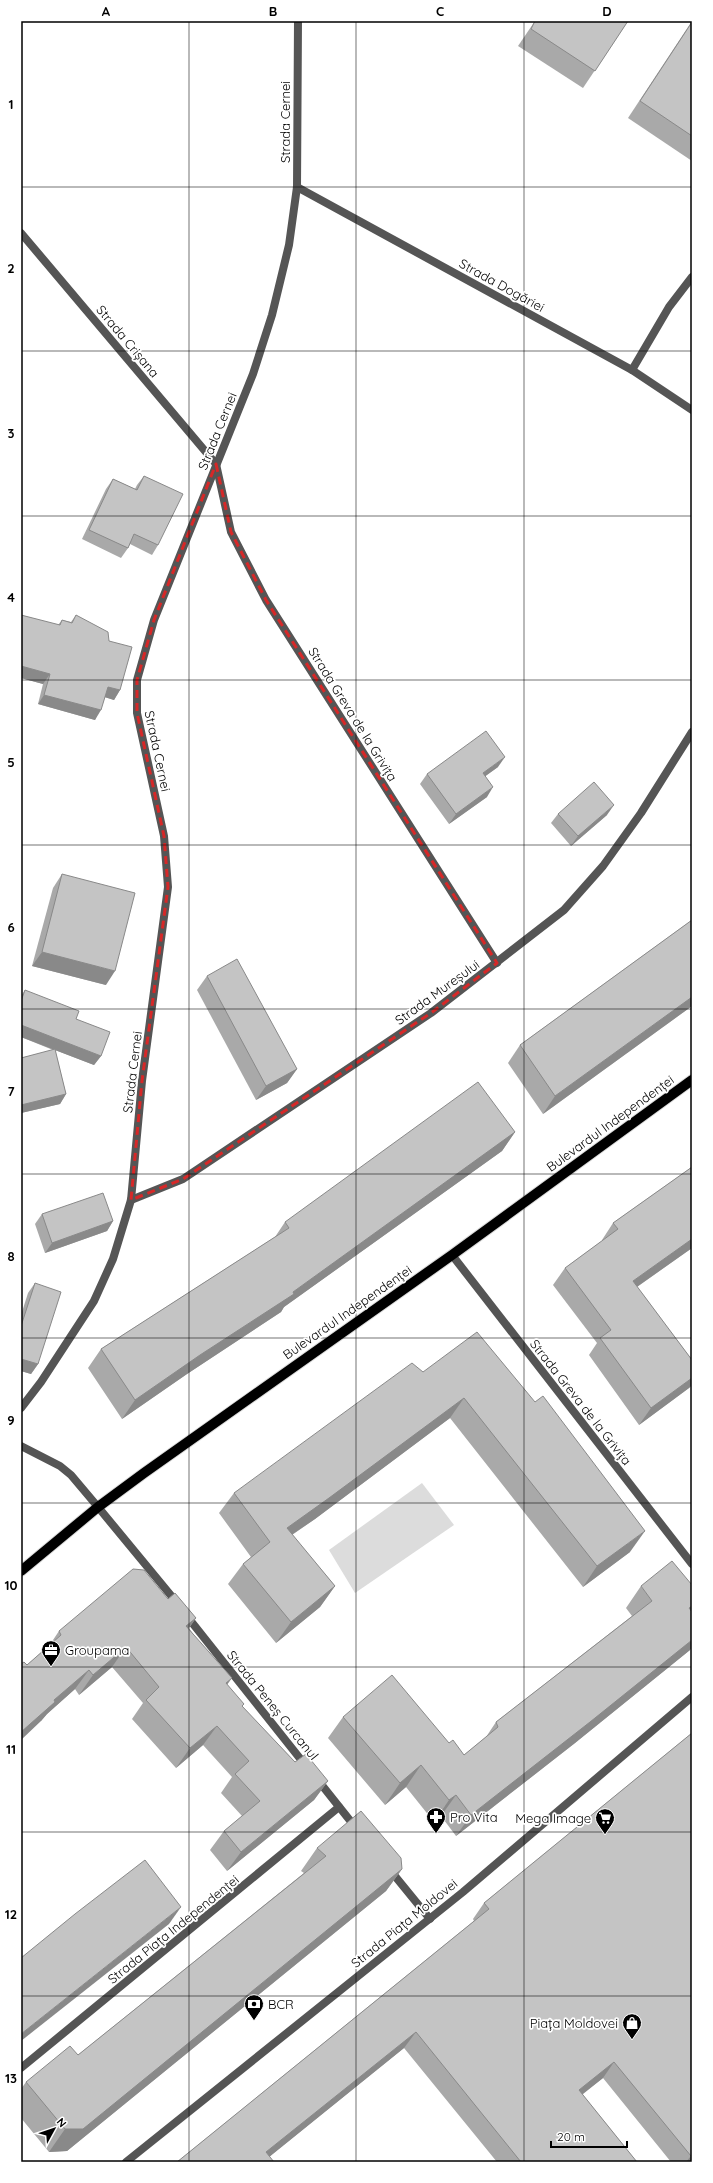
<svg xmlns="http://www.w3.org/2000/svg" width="713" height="2183" viewBox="0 0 713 2183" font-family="Quicksand,sans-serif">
	<rect width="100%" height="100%" fill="#fff"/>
	<!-- green -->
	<polygon fill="#dcdcdc" points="422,1483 454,1525 355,1593 329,1550"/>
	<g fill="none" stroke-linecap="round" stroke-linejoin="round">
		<defs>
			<polyline id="primary" points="21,1571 98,1507 144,1473 452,1255 692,1080"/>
		</defs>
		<!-- primary casing -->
		<use href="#primary" stroke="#dbdbdb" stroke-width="12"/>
		<!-- minor -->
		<g stroke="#555" stroke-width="8">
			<polyline points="297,187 632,370 692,410"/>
			<polyline points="21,233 216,464 231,532 266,600 497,963"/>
			<polyline points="632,370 669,307 692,277"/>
			<polyline points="131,1200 183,1179 431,1013 564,910 603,866 641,813 692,732"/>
			<polyline points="452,1255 692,1564"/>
			<polyline points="98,1507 178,1604"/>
			<polyline points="186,1615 306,1766"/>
			<polyline points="317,1779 356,1828"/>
			<polyline points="390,1870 430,1919"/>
			<polyline points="21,2068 339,1807"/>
			<polyline points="126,2162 463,1892 692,1697"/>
		</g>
		<!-- tertiary -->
		<g stroke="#555" stroke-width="8">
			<polyline points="21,1408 41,1382 94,1301 113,1259 131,1200 142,1081 168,887 164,836 137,713 137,680 154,620 253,374 272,315 289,245 297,187 298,21"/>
			<polyline points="21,1446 60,1466 71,1475 98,1507"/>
		</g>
		<!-- primary -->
		<use href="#primary" stroke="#000" stroke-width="10"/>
	</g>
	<!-- wall -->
	<g fill="#a9a9a9">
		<polygon points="535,21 628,21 583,88 518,46"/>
		<polygon points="692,21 692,161 628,118"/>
		<polygon points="144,476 158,545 152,555 130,544 128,548 121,558 82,539 106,489 113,479 135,489 137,485"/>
		<polygon points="21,615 58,625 62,620 71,622 76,615 109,641 120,690 114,700 105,697 95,720 38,704 43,684 21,678"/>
		<polygon points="498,767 485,776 487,797 449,824 420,784 427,774"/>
		<polygon points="558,814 607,815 571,846 551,823"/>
		<polygon points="62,874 106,985 32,966 53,888"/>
		<polygon points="692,920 692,1006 543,1114 508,1063 520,1045"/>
		<polygon points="207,976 297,1069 287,1083 256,1100 197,990"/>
		<polygon points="25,990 76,1019 101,1056 94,1065 55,1050 66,1094 60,1104 21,1113 21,1058 53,1050 21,1037 21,996"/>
		<polygon points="515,1132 502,1151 284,1307 281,1312 187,1374 122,1419 88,1368 101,1349 275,1237 285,1222"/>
		<polygon points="692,1167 692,1248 637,1287 692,1360 692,1385 689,1388 639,1425 589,1355 597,1343 553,1285 565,1268 602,1241 602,1240 613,1223"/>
		<polygon points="42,1214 113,1221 107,1231 45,1253 35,1224"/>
		<polygon points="35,1283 38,1364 31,1374 21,1371 21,1315 28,1293"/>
		<polygon points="423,1372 535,1402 630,1552 583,1587 450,1418 315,1519 292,1535 335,1586 320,1607 276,1643 228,1584 243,1564 251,1557 219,1513 234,1493"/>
		<polygon points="641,1586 690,1650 575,1743 456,1836 441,1816 434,1822 406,1787 385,1805 328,1738 343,1717 449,1743 464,1755 486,1737 496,1722 632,1616 626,1608"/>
		<polygon points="168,1599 196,1618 189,1628 242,1707 295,1762 328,1781 314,1800 227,1871 210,1850 224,1831 242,1816 221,1793 232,1777 203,1745 176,1768 132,1719 143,1703 112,1667 79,1695 75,1689 47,1714 41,1721 27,1665 49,1646 59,1631"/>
		<polygon points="692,1733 691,2162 671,2162 603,2078 582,2094 637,2162 497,2162 404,2048 270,2156 177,2162 474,1921 473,1919 484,1903"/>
		<polygon points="317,1848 402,1869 386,1891 67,2151 49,2152 21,2118 21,2089 26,2082 78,2055 304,1873 301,1871"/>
	</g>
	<!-- shaded-wall -->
	<g fill="#898989">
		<polygon points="21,666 50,674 43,684 21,678"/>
		<polygon points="108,687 120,690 114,700 101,696"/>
		<polygon points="44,695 101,710 95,720 38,704"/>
		<polygon points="505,757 498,767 476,783 483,773"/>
		<polygon points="493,787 487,797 449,824 456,814"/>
		<polygon points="614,805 607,815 571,846 578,836"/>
		<polygon points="42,952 115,971 106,985 32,966"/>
		<polygon points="692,997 692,1006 543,1114 555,1096"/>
		<polygon points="21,1025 101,1056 94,1065 21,1037"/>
		<polygon points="297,1069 287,1083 256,1100 266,1086"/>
		<polygon points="66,1094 60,1104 21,1113 21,1105"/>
		<polygon points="515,1132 502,1151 284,1307 281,1312 187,1374 122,1419 135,1400 200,1355 293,1292"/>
		<polygon points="113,1221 107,1231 45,1253 52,1243"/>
		<polygon points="692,1239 692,1248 621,1298 633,1281"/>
		<polygon points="21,1359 38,1364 31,1374 21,1371"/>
		<polygon points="692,1378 692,1385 689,1388 639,1425 651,1408"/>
		<polygon points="464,1398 450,1418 315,1519 272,1548 287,1528"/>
		<polygon points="645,1531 630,1552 583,1587 597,1566"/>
		<polygon points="335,1586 320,1607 276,1643 291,1622"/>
		<polygon points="692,1606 692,1612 689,1608"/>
		<polygon points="196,1618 182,1637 186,1626"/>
		<polygon points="692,1640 692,1648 690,1650 575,1743 456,1836 471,1815"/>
		<polygon points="126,1647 112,1667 79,1695 93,1675"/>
		<polygon points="89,1670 75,1689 47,1714 41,1721 21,1740 21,1732 54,1700"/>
		<polygon points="232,1678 218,1697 226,1683"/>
		<polygon points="217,1726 203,1745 176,1768 190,1748"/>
		<polygon points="421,1765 406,1787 385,1805 400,1783"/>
		<polygon points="328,1781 314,1800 227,1871 241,1852"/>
		<polygon points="456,1795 441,1816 434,1822 449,1800"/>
		<polygon points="402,1869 386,1891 67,2151 49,2152 65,2129"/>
		<polygon points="181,1907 169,1924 21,2041 21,2034"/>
		<polygon points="416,2032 404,2048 263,2162 266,2152"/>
		<polygon points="614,2062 603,2078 568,2106 579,2090"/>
		<polygon points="692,2155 692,2162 686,2162 691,2156"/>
	</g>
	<!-- building -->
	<g fill="#c4c4c4" stroke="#898989">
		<polygon points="535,21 628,21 595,71 531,29"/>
		<polygon points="692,22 692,136 640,101"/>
		<polygon points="144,476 183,494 158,545 134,534 128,548 89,530 113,479 137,490"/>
		<polygon points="21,615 60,625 62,620 72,623 76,615 108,632 109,641 132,647 120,690 108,687 101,710 44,695 50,674 21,666"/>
		<polygon points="486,731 505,757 483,773 493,787 456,814 427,774"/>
		<polygon points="594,782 614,805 578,836 558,814"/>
		<polygon points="62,874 135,893 115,971 42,952"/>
		<polygon points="692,920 692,997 555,1096 520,1045"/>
		<polygon points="237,959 297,1069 266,1086 207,976"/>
		<polygon points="25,990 79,1011 76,1019 110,1032 101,1056 21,1025 21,1001"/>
		<polygon points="55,1049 66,1094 21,1105 21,1058"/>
		<polygon points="478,1082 515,1132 293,1292 294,1294 200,1355 135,1400 101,1349 289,1228 285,1222"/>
		<polygon points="692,1167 692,1239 633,1281 692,1360 692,1378 651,1408 600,1338 611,1330 565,1268 618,1229 613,1223"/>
		<polygon points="103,1193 113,1221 52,1243 42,1214"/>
		<polygon points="35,1283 61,1292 38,1364 21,1359 21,1326"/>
		<polygon points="477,1332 535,1402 543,1396 645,1531 597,1566 464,1398 329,1498 287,1528 335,1586 291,1622 243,1564 270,1542 234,1493 412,1363 423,1372"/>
		<polygon points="672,1561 692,1585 692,1606 689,1608 692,1612 692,1640 590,1722 471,1815 456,1795 449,1800 421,1765 400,1783 343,1717 392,1675 449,1743 453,1740 464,1755 498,1727 496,1722 652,1601 641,1586"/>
		<polygon points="133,1569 144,1570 168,1599 175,1593 196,1618 186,1626 232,1678 226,1683 244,1704 242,1706 295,1762 306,1754 328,1781 241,1852 224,1831 260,1801 235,1774 249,1761 217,1726 190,1748 146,1700 159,1687 126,1647 93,1675 89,1670 54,1700 55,1702 21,1732 21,1664 24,1662 27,1665 61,1635 59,1631"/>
		<polygon points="692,1733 692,2155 691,2156 614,2062 579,2090 637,2162 521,2162 416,2032 266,2152 274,2162 177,2162 489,1909 484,1903"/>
		<polygon points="361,1811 401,1858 402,1869 83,2129 65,2129 26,2082 70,2046 78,2055 326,1856 317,1848"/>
		<polygon points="145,1860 181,1907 21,2034 21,1958 75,1914"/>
	</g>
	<!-- marked area -->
	<path fill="none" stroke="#d62828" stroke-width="3" stroke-dasharray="8 5" stroke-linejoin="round" d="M216,464L231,532L266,600L497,963L431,1013L183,1179L131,1200L142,1081L168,887L164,836L137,713V680L154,620Z"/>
	<!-- grid -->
	<path fill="none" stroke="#000" stroke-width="1" stroke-opacity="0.55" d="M189,21V2162M356,21V2162M524,21V2162M21,187H692M21,351H692M21,516H692M21,680H692M21,845H692M21,1009H692M21,1174H692M21,1338H692M21,1503H692M21,1667H692M21,1832H692M21,1996H692"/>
	<!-- icons -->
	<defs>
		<symbol id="office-pin" viewBox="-11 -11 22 30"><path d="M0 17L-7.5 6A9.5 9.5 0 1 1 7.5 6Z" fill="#000" stroke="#fff"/><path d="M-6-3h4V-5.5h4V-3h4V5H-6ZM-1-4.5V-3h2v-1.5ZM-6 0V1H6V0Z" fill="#fff"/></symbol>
		<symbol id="pharmacy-pin" viewBox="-11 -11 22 30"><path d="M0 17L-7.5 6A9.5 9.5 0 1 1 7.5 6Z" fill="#000" stroke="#fff"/><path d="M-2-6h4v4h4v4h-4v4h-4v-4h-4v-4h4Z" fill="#fff"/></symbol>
		<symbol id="supermarket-pin" viewBox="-11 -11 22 30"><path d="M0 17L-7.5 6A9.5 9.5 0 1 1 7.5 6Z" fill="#000" stroke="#fff"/><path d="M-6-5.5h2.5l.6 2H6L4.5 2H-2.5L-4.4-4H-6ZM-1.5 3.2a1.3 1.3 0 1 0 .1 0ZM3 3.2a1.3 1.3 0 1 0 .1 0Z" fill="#fff"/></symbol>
		<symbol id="bank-pin" viewBox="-11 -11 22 30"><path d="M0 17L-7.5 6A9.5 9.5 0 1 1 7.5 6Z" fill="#000" stroke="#fff"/><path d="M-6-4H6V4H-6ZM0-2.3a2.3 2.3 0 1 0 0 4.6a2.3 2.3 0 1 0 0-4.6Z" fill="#fff"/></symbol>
		<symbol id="shop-pin" viewBox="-11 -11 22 30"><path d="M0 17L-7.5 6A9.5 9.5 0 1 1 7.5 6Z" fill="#000" stroke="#fff"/><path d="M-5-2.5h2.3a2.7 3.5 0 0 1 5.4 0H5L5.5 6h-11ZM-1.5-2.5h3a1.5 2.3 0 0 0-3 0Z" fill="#fff"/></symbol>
	</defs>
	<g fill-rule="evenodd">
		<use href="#office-pin" x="40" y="1639" width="22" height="30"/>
		<use href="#pharmacy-pin" x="425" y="1806" width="22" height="30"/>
		<use href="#supermarket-pin" x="594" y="1807" width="22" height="30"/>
		<use href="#bank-pin" x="243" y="1993" width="22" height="30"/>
		<use href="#shop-pin" x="621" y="2012" width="22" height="30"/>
	</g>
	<g text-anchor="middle" stroke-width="3.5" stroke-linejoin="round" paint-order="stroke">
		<!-- street labels -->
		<g font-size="13" fill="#000" stroke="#fff">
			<text transform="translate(285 122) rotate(-90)" y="5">Strada Cernei</text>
			<text transform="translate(502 285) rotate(29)" y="5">Strada Dogăriei</text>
			<text transform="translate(128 341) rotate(50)" y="5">Strada Crișana</text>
			<text transform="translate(217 431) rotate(-68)" y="5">Strada Cernei</text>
			<text transform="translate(353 714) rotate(58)" y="5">Strada Greva de la Grivița</text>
			<text transform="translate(158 751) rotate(78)" y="5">Strada Cernei</text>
			<text transform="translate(437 992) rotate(-36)" y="5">Strada Mureșului</text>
			<text transform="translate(132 1072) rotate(-83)" y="5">Strada Cernei</text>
			<text transform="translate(610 1123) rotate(-36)" y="5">Bulevardul Independenței</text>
			<text transform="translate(347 1312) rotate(-35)" y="5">Bulevardul Independenței</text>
			<text transform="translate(581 1402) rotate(52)" y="5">Strada Greva de la Grivița</text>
			<text transform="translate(273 1705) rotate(51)" y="5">Strada Peneș Curcanul</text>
			<text transform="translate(404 1923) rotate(-39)" y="5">Strada Piața Moldovei</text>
			<text transform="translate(173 1929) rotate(-39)" y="5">Strada Piața Independenței</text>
		</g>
		<!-- poi labels -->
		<g font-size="13" fill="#000" stroke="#fff" text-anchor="start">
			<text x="65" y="1655">Groupama</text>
			<text x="450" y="1822">Pro Vita</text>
			<text x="591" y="1823" text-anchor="end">Mega Image</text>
			<text x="268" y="2009">BCR</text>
			<text x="618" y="2028" text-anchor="end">Piața Moldovei</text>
		</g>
	</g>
	<!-- border -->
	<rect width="713" height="2183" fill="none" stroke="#ffffff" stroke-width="44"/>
	<!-- north arrow -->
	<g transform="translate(54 2129) rotate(50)" stroke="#ffffff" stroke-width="3" paint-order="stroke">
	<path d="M0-3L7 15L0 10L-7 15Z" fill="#000000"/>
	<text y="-6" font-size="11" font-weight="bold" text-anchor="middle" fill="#000000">N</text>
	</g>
	<!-- scale -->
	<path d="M551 2141v6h76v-6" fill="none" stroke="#000000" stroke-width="2"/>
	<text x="557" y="2141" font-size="12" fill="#000000" stroke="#ffffff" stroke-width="3" paint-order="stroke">20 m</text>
	<rect x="22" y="22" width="669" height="2139" fill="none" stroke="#000" stroke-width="1.5"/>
	<g font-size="13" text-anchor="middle" font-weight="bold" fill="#000">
		<text x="106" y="16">A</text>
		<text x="273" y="16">B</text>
		<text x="440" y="16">C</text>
		<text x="607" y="16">D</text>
		<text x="11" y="109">1</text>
		<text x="11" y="273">2</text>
		<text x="11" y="438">3</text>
		<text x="11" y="602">4</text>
		<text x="11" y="767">5</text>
		<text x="11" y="932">6</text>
		<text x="11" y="1096">7</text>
		<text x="11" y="1261">8</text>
		<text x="11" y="1425">9</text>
		<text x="11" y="1590">10</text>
		<text x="11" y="1754">11</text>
		<text x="11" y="1919">12</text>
		<text x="11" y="2083">13</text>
	</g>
</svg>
